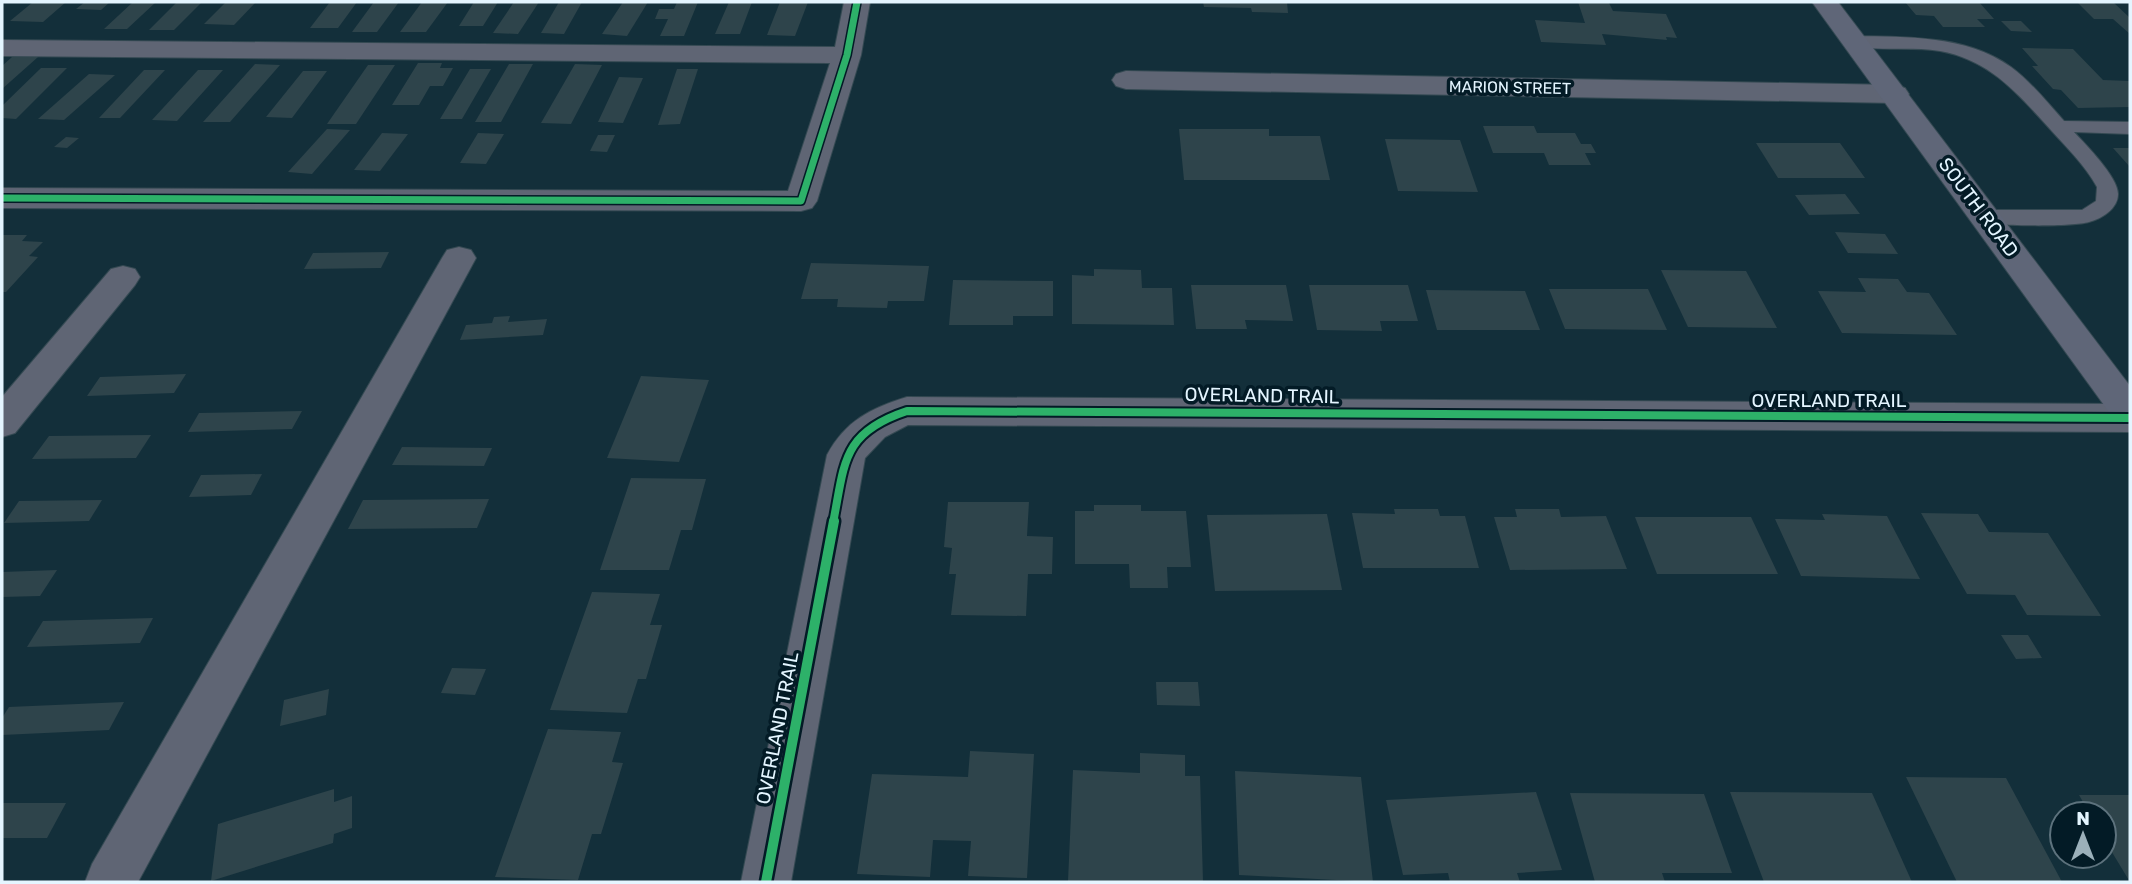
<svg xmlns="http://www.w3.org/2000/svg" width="2132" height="884" viewBox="0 0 2132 884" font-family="Rubik,sans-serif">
	<rect width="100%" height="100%" fill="#132f3a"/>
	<!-- building -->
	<g fill="#2e444b">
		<polygon points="33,2 66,2 43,22 10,21"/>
		<polygon points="85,2 110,2 101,10 76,9"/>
		<polygon points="133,2 156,2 127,29 104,29"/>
		<polygon points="177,2 202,2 174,30 149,30"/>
		<polygon points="226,2 256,2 234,25 204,24"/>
		<polygon points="330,2 357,2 338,28 310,28"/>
		<polygon points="374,2 399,2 377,32 352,32"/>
		<polygon points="422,2 448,2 426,32 400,32"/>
		<polygon points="474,2 498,2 483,26 459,26"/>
		<polygon points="514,2 539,2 518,34 493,33"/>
		<polygon points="559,2 582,2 564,34 541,33"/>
		<polygon points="623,2 648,2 627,36 602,34"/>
		<polygon points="677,2 698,2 684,36 660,36 668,19 655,19 659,9 674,9"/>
		<polygon points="729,2 752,2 740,34 715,34"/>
		<polygon points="780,2 808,2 795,36 767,35"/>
		<polygon points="1203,2 1287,2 1288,13 1252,12 1251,8 1204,7"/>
		<polygon points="1578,2 1609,3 1613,11 1666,14 1677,38 1666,37 1667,40 1602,34 1606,45 1541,42 1535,20 1585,23"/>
		<polygon points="1905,2 1979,2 1994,19 1977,19 1985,27 1943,27 1934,16 1916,15"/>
		<polygon points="2077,2 2113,2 2130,18 2130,34 2113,19 2094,19"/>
		<polygon points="2001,21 2021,21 2032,32 2011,31"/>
		<polygon points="2022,48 2073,49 2103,80 2130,81 2130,107 2078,108 2061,90 2053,89 2032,66 2038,66"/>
		<polygon points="12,57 38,57 2,89 2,66"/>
		<polygon points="418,63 442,63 440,68 453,68 443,86 430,86 419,105 392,105"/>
		<polygon points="255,64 280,65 230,122 203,122"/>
		<polygon points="509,64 533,64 501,122 475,122"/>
		<polygon points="575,64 602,65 571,124 541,123"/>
		<polygon points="368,65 395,65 356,124 327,124"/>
		<polygon points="41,68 67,68 16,119 2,118 2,106"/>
		<polygon points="470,69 491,69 462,119 440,119"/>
		<polygon points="677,69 698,69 680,124 658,125"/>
		<polygon points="144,70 165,70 120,118 99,118"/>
		<polygon points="198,70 223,70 177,121 152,120"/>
		<polygon points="303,71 327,71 292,118 266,117"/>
		<polygon points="89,74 115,75 64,120 38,119"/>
		<polygon points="619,77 643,78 623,123 598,122"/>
		<polygon points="1483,126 1534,126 1537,133 1575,133 1581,144 1591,144 1596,153 1585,153 1591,165 1549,165 1544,153 1493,153"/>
		<polygon points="327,129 350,130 312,174 288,172"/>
		<polygon points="1179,129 1269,129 1269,136 1320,136 1330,180 1184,180"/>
		<polygon points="382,133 408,134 380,171 354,170"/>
		<polygon points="478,133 504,134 486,164 460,163"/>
		<polygon points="598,135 615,135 607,152 590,151"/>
		<polygon points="66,137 79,138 67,148 54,147"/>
		<polygon points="1385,139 1460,140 1478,192 1398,191"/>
		<polygon points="1756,143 1840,143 1865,178 1778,178"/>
		<polygon points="2113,148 2130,148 2130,167"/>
		<polygon points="1845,194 1860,214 1809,215 1795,195"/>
		<polygon points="1835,232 1885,234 1898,254 1848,253"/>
		<polygon points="2,235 27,235 22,241 43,242 29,256 38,257 6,292 2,292"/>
		<polygon points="389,252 381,268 304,269 313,253"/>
		<polygon points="811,263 929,266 924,301 888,301 887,308 837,307 838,299 801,299"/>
		<polygon points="1094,269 1141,270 1142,288 1172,288 1174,325 1072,324 1072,275 1094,276"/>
		<polygon points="1661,270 1746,271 1777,328 1688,327"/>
		<polygon points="1858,278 1898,279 1907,292 1929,293 1957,335 1842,333 1818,291 1866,292"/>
		<polygon points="953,280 1053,281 1053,316 1013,316 1013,325 949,325"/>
		<polygon points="1191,285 1286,285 1293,321 1245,320 1247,329 1196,329"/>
		<polygon points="1309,285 1408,285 1418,321 1380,321 1382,331 1317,330"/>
		<polygon points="1549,289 1648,289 1667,330 1565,329"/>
		<polygon points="1426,290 1525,291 1540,330 1437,330"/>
		<polygon points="510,316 508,322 547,319 543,335 460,340 466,325 492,323 494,317"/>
		<polygon points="186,374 174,393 87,396 100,377"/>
		<polygon points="641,376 709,380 679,462 607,458"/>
		<polygon points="302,411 292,429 188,432 199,413"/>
		<polygon points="151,435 136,458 32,459 49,436"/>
		<polygon points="402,447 492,448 484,466 392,465"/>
		<polygon points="262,474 251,495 189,497 201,475"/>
		<polygon points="631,478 706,479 692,530 681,530 669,570 600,570"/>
		<polygon points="489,499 477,528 348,529 363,500"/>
		<polygon points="102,500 89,521 4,523 19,501"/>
		<polygon points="948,502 1029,502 1027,536 1053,537 1052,574 1028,574 1026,616 951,615 956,574 949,574 952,548 944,547"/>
		<polygon points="1094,505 1141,505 1141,511 1186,511 1191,567 1167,567 1168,588 1130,588 1129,564 1075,564 1075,511 1094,511"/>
		<polygon points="1394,509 1438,509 1440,516 1465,516 1479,568 1363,568 1352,513 1395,514"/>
		<polygon points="1515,509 1559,509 1561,517 1606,516 1627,569 1510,570 1494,517 1517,517"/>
		<polygon points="1921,513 1978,514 1989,532 2048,533 2101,616 2027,615 2015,595 1967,594"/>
		<polygon points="1327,514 1342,590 1215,591 1207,515"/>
		<polygon points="1822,514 1887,516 1920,579 1801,576 1775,519 1825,520"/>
		<polygon points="1635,517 1751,517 1778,574 1657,574"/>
		<polygon points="57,570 40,596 2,597 2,572"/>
		<polygon points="592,592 660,594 650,625 662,625 646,679 638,679 627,713 550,710"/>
		<polygon points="153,618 140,643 27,647 43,621"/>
		<polygon points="2001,635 2028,635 2042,658 2016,659"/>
		<polygon points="452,668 486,669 475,695 441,693"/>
		<polygon points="1156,682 1198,682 1200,706 1157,705"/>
		<polygon points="329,689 326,715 280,726 284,700"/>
		<polygon points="124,702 109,730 2,735 2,718 9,707"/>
		<polygon points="548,729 621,732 612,762 623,763 601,834 592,834 578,880 495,877"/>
		<polygon points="970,751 1034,754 1027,878 968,876 971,841 933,840 930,877 857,874 872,774 968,777"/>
		<polygon points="1140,753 1185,755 1185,776 1200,776 1203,882 1068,881 1073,770 1140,773"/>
		<polygon points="1235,771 1361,777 1373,882 1239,875"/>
		<polygon points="1906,777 2006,778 2062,882 1957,882"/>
		<polygon points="334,789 334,802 352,796 352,828 334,834 333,843 211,881 218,824"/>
		<polygon points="1536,792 1562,870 1517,873 1520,882 1450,882 1448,873 1403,875 1386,800"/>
		<polygon points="1730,792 1872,793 1912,882 1764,882"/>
		<polygon points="1570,793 1704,794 1732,873 1662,873 1665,882 1595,882"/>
		<polygon points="2079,795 2130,795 2130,882 2104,839 2104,814 2090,814"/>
		<polygon points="2,803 66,803 47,838 2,838"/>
	</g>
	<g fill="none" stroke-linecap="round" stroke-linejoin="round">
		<defs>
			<path id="lane" d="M1855,36C1907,37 1966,35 2011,67C2031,82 2047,102 2064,121L2130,122V134L2074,132C2086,145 2118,177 2118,194C2118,209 2101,219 2089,222C2072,227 1997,226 1980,222L1977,217L1980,212L1987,210H2082L2096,201L2097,187C2085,165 2066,147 2050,129C2018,94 1990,60 1940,51C1910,46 1878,52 1849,45L1846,41Z"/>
			<g id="street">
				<polygon points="844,2 870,2 861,55 817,201 812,208 801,211 2,208 2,188 788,191 830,63 2,56 2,40 835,47"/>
				<polygon points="1126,71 1895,85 1905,88 1909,94 1905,100 1895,103 1126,89 1116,86 1112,80 1116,74"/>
				<polygon points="459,247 471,250 476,258 138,882 85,882 92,864 442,258 447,250"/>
				<polygon points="123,266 135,269 140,277 135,285 15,433 2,437 2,397 111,269"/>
				<path d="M907,397L2130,404V432L908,425L885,437L865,458L791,882H741L827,455C845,421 871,408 907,397Z"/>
			</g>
			<polygon id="secondary" points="1812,2 1838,2 2130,386 2130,427 2117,423"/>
		</defs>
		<!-- lane casing -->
		<use href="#lane" stroke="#344952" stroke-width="2"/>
		<!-- street casing -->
		<use href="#street" stroke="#344952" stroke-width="2"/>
		<!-- secondary casing -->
		<use href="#secondary" stroke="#344952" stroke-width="2"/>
		<!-- lane -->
		<use href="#lane" fill="#5f6574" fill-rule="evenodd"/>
		<!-- street -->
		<use href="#street" fill="#5f6574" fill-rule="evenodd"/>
		<!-- secondary -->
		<use href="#secondary" fill="#5f6678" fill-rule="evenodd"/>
		<defs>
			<polyline id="cycleway-far2" points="2,198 801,201 847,55 857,2"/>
			<path id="cycleway-far1" d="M833,523C845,463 841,433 907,411L2130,418"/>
			<polyline id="cycleway" points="766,882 834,521"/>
		</defs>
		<!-- cycleway-far2 casing -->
		<use href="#cycleway-far2" stroke="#031b26" stroke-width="10"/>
		<!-- cycleway-far1 casing -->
		<use href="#cycleway-far1" stroke="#031b26" stroke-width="12"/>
		<!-- cycleway casing -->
		<use href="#cycleway" stroke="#031b26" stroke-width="15"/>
		<!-- cycleway-far2 -->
		<use href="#cycleway-far2" stroke="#2db169" stroke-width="7"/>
		<!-- cycleway-far1 -->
		<use href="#cycleway-far1" stroke="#2db169" stroke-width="8"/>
		<!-- cycleway -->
		<use href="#cycleway" stroke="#2db169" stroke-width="10"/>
	</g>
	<g text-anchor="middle" stroke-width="7" stroke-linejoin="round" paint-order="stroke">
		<!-- far-street labels -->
		<g font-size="16" fill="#e4f5ff" stroke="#031b26">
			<text transform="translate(1510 87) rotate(1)" y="6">MARION STREET</text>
		</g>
		<!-- street labels -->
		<g font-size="19" fill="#e4f5ff" stroke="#031b26">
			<text transform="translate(1979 207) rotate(53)" y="7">SOUTH ROAD</text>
			<text transform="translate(1262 395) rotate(1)" y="7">OVERLAND TRAIL</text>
			<text x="1829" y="407">OVERLAND TRAIL</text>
			<text transform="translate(777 728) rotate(-79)" y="7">OVERLAND TRAIL</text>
		</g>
	</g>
	<!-- border -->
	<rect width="2132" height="884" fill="none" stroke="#e4f5ff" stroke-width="7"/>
	<!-- north arrow -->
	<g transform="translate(2083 835)"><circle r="33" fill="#031b26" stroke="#5d727d" stroke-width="2"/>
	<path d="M0-5L12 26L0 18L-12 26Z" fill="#9bb0ba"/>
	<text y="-10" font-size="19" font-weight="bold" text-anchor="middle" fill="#e4f5ff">N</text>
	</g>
</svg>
